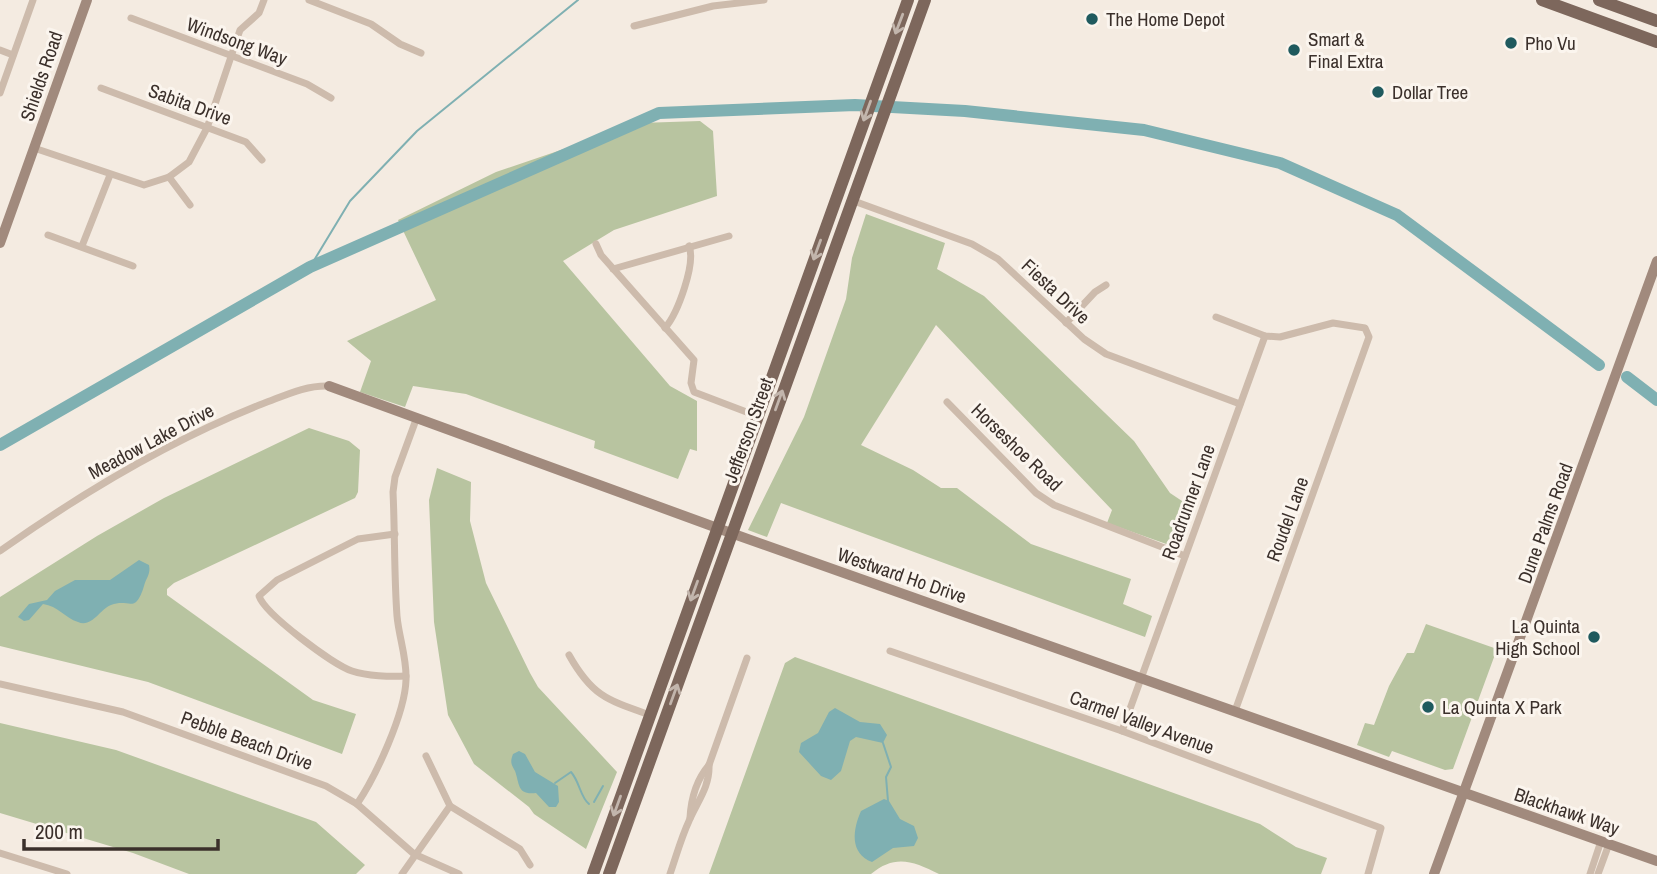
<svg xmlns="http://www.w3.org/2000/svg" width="1657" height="874" viewBox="0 0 1657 874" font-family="'Archivo Narrow',sans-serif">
	<rect width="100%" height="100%" fill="#f4ebe1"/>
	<!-- green -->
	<g fill="#b8c4a0">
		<polygon points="700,121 713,131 717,196 614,230 563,261 670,386 697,401 697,451 690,449 678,479 594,448 595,441 466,394 413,386 405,407 360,392 371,361 347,341 436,300 398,220 496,172 640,123"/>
		<polygon points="866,214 945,243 937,269 984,296 1134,441 1170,493 1194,509 1182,543 1172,546 1107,523 1112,510 936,325 861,445 913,470 941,488 957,488 1031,544 1131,579 1123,604 1152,616 1145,637 781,503 767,537 748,530 804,417 846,299 852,258"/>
		<polygon points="309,428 349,441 360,450 358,492 355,498 174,583 167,589 167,595 313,700 356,714 342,754 148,682 0,646 0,597 97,536 164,498"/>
		<polygon points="437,468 471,482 470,521 486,583 530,673 538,687 617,772 586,849 534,814 529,807 474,764 448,715 434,622 429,500"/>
		<polygon points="1426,624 1497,649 1453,769 1445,770 1392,751 1389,757 1357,745 1365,723 1374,725 1389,686 1407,653 1414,653"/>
		<path d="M795,657L1260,824L1296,847L1327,858L1321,874H939C913,861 895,854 871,874H709L785,663Z"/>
		<polygon points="0,723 116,750 316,822 365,865 356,874 189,874 133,853 0,813"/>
	</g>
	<!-- water -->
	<g fill="#7fb0b2">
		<path d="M139,560L149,565C151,574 146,578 144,586C135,615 130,598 111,605C100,609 92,628 78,622C65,618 58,606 43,604L29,620L24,621L18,617L29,604L47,600L55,591L75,580H110Z"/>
		<polygon points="835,708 860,722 880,724 887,735 883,743 856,737 850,741 841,771 831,780 821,776 799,752 801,743 818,733 829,712"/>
		<path d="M519,751L525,754L535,772L558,786L559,802L556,807H549L536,793C517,795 520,785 515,771C511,764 510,762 513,754Z"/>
		<path d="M884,799L889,801L900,819L914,826L918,838L914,846L893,848L872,862C849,853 853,829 861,811Z"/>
	</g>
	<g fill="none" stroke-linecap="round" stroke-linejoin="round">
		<!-- stream -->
		<g stroke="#7fb0b2" stroke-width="2">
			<polyline points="310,267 350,201 417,131 578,0"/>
			<polyline points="883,743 891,767 886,777 888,801"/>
			<path d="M555,783L571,772C580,782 580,797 589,804"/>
			<polyline points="594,802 603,786"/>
		</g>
		<!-- river -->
		<g stroke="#7fb0b2" stroke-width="12">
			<polyline points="1627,377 1657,400"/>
			<polyline points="0,445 310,267 659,113 855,105 965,111 1144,130 1280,163 1397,215 1599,365"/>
		</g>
		<!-- street -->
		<g stroke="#cdbbac" stroke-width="7">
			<polyline points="309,0 371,24 400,44 421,53"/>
			<polyline points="131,18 307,84 331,98"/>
			<polyline points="634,26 713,6 764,0"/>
			<polyline points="0,50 13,55"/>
			<polyline points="101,88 246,142 262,160"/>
			<polyline points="0,93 33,0"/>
			<polyline points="34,148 144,185 169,177 189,162 207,128 240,30 259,13 264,0"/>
			<polyline points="169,177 190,205"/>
			<polyline points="851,200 972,244 998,259 1084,339 1106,354 1240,404"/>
			<polyline points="48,235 133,266"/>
			<polyline points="596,244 601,255 694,360 691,383 694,392 757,416"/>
			<polyline points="82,246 110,175"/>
			<polyline points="613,269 729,236"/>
			<polyline points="1216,317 1265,336 1280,337 1333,323 1365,328 1369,337 1235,711"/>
			<polyline points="1066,323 1095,292 1106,285"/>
			<path d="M665,328C678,313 696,263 689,246"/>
			<polyline points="947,402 1036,493 1054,505 1185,556"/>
			<path d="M395,534L358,539L277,580L259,596C265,614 332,664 352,671C367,676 390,677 406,676"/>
			<path d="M0,551C82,493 168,441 262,404C284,396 305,385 329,386"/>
			<polyline points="890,651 1122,731 1381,828 1368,874"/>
			<path d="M569,655C592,696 607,700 650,715"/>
			<polyline points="0,684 123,712 326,786 357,804 414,854 459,874"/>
			<polyline points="1122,731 1265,336"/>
			<polyline points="426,756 450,806"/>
			<path d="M357,804C376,776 405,713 406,680C407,658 399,638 397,616C394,575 395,533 393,492L395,477L417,417"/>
			<path d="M690,818C691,799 697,779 709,765L747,658"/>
			<polyline points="0,853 67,874"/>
			<polyline points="402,874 450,806 520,849 530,865"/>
			<path d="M670,874C676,857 681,838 689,821C697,802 710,787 709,765"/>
			<polyline points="1590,874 1601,841"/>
			<polyline points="1598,874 1609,844"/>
		</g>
		<!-- secondary -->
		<g stroke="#a18a7d" stroke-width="10">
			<polyline points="0,243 87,0"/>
			<polyline points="329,386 731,533 1657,861"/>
			<polyline points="1434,874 1657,261"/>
		</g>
		<!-- primary -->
		<g stroke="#7d675c" stroke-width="12">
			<polyline points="1542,0 1657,42"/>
			<polyline points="1599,0 1657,21"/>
			<polyline points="593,874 908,0"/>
			<polyline points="609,874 925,0"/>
		</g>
	</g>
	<!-- one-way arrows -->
	<defs><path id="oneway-shaft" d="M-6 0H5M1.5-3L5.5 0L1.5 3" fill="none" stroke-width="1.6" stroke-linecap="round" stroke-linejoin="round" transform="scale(1.75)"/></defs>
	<g stroke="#c2b5ac">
		<use href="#oneway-shaft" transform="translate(899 24) rotate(111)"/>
		<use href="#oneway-shaft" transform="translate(867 111) rotate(110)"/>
		<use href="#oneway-shaft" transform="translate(817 250) rotate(110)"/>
		<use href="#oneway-shaft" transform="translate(779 400) rotate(-70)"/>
		<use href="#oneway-shaft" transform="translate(694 591) rotate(110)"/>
		<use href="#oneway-shaft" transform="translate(674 694) rotate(-70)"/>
		<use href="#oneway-shaft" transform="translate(617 806) rotate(110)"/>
	</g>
	<!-- markers -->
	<g fill="#1f5a5e" stroke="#fbf5ee" stroke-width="2.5">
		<circle cx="1092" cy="19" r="7"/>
		<circle cx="1511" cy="43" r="7"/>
		<circle cx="1294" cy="50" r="7"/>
		<circle cx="1378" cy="92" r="7"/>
		<circle cx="1594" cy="637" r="7"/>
		<circle cx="1428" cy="707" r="7"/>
	</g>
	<g text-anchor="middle" stroke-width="6" stroke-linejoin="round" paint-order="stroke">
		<!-- poi labels -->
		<g font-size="19" fill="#3b302b" stroke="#fbf5ee" text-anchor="start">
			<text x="1106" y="26">The Home Depot</text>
			<text x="1308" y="46">Smart &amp;<tspan x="1308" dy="22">Final Extra</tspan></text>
			<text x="1525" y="50">Pho Vu</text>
			<text x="1392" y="99">Dollar Tree</text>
			<text x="1580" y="633" text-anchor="end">La Quinta<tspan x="1580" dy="22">High School</tspan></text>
			<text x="1442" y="714">La Quinta X Park</text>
		</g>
		<!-- street labels -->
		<g font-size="19" fill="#3b302b" stroke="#fbf5ee">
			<text transform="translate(237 41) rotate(20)" y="7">Windsong Way</text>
			<text transform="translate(41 76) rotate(-71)" y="7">Shields Road</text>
			<text transform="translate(190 104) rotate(20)" y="7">Sabita Drive</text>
			<text transform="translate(1056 291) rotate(43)" y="7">Fiesta Drive</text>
			<text transform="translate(748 430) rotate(-70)" y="7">Jefferson Street</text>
			<text transform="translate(151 441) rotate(-28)" y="7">Meadow Lake Drive</text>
			<text transform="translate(1017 447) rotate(44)" y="7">Horseshoe Road</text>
			<text transform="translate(1188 502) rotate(-70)" y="7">Roadrunner Lane</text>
			<text transform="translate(1287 519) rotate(-70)" y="7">Roudel Lane</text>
			<text transform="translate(1545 523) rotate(-70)" y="7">Dune Palms Road</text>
			<text transform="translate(902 575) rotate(19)" y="7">Westward Ho Drive</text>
			<text transform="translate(1142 722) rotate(20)" y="7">Carmel Valley Avenue</text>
			<text transform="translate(247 740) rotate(20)" y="7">Pebble Beach Drive</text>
			<text transform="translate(1567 811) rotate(19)" y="7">Blackhawk Way</text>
		</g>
	</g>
	<!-- scale -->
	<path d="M24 839v10h194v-10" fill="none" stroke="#3b302b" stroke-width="3.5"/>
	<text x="35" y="839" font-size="21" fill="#3b302b" stroke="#fbf5ee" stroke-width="5" paint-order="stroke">200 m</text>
</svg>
